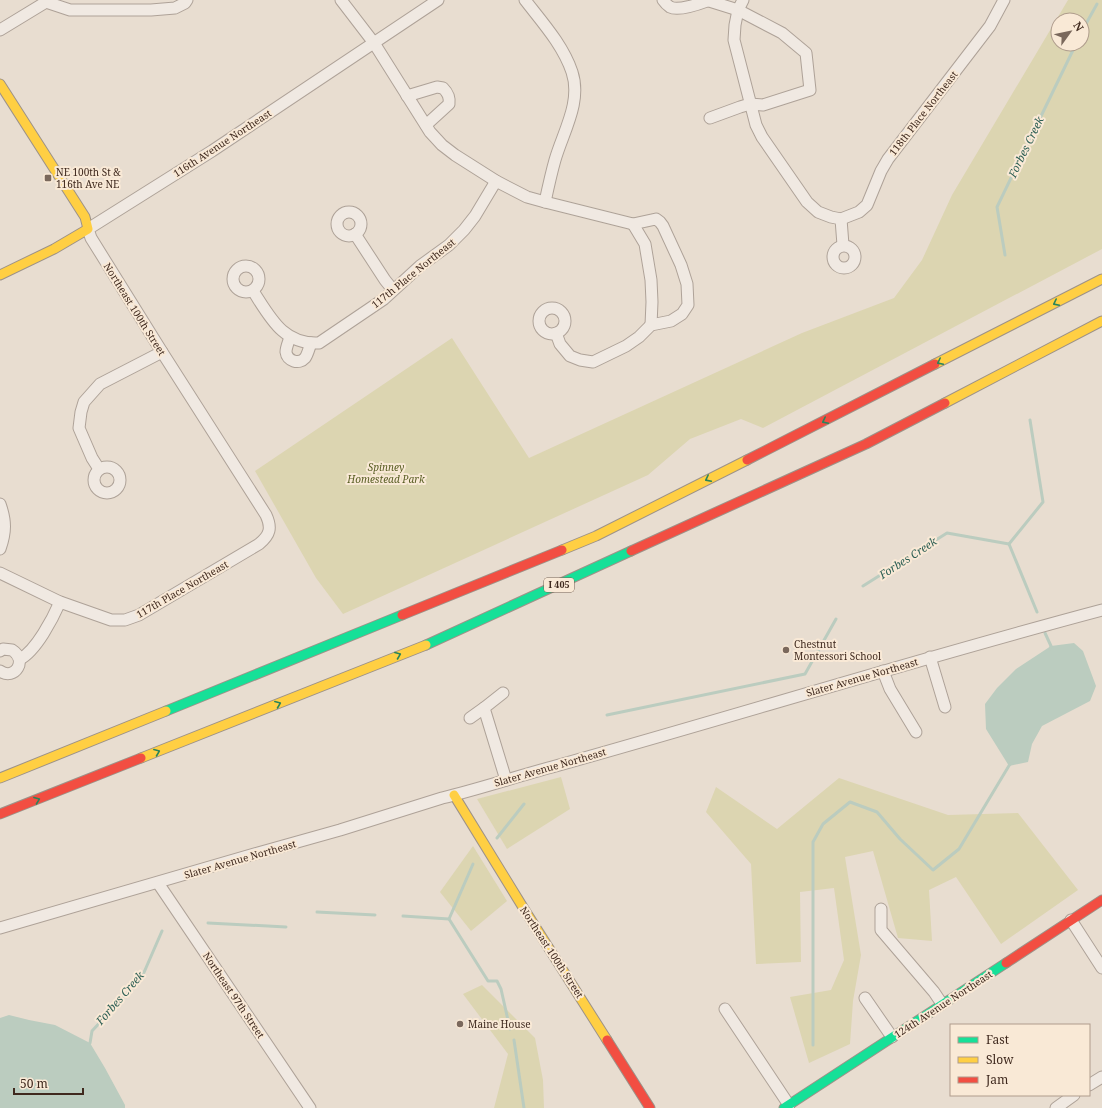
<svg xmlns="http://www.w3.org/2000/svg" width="1102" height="1108" viewBox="0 0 1102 1108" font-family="'Noto Serif',serif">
	<rect width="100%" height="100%" fill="#e8ddd0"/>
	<!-- green -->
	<g fill="#dcd5b1" fill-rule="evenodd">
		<path d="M1068,0H1102V249L763,428L741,419L690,439L648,475L343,614L316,578L255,471L452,338L529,458L802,333L894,298L922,260L952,195ZM1058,20H1082V44H1058Z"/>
		<polygon points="561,777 570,809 507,849 477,799"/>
		<polygon points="839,778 948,815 1018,813 1078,890 1001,944 956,877 929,890 932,941 898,938 873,851 845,857 861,955 853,1001 850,1044 809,1063 790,997 831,990 844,960 834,888 800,892 801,962 756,964 751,864 706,812 716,787 777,829"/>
		<polygon points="473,846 507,901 471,931 440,892"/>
		<polygon points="482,985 535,1038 543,1080 544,1108 494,1108 508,1054 463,994"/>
	</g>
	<!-- water -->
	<g fill="#bbccbf">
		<polygon points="1074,643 1083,651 1096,686 1090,701 1042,726 1032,744 1028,762 1009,766 986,729 985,704 997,688 1016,669 1051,646"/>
		<polygon points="9,1015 29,1020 55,1025 90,1043 105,1068 125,1105 125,1108 0,1108 0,1018"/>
	</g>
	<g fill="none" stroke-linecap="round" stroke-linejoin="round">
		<!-- stream -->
		<g stroke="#bbccbf" stroke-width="3">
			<polyline points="1082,31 1097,4"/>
			<polyline points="1005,255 997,207 1076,44"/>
			<polyline points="1009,544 1037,612"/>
			<polyline points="863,586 947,533 1009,544 1043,502 1030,420"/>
			<polyline points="1045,633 1051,646 1050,649"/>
			<polyline points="607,715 805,674 836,619"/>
			<polyline points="497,838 524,804"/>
			<polyline points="317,912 375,915"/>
			<polyline points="403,916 449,919 473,864"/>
			<polyline points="449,919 488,981 497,981 501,989 510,1029"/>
			<polyline points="208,923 286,927"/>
			<polyline points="514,1040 524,1108"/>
			<polyline points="90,1043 92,1031 142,977 162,931"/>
			<polyline points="813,1045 813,842 823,824 850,802 877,812 900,839 933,870 959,849 1010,764"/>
		</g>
		<defs>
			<g id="street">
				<polyline points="341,0 374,43 430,132 442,145 455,155 496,181 527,197 545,202 633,224 656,219 660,222 663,226 681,265 687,284 688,305 682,314 671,321 651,325 639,337 626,346 593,362 580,360 570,356 560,344 556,333"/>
				<path d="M525,0C542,22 563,45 572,72C582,102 563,132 555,160C551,174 548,188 545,202"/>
				<path d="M663,0C665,3 667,5 670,7C678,11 699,4 707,1"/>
				<polyline points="706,0 738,10 782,33 806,53 810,90 763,105 750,104 740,107 710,118"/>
				<polyline points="743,0 738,10 735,25 734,40 756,125 762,137 807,202 818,212 831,217 841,219 843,245"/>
				<polyline points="46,2 70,10 151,10 175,8 185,3 187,0"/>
				<polyline points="0,30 46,2"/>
				<path d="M407,96L437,87L443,88C448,93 450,97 449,104L426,125"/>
				<circle cx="349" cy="224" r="12"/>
				<polyline points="841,219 859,212 867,205 881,171 888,159 990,26 1004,0"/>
				<polyline points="633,224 645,244 651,280 652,302 651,325"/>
				<polyline points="355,234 385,280 393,290"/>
				<circle cx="844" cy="257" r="11"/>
				<circle cx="246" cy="279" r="13"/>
				<path d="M253,291C270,317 283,345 319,343L384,299L420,266L449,245L464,230L475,216L496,181"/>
				<circle cx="552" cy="321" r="13"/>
				<path d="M290,337C289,341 286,347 286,352C287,361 299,365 305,358C308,354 309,348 311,343"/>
				<circle cx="107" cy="480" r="13"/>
				<polyline points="99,469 92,458 79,428 81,412 84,402 100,384 162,352"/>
				<path d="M0,504C6,521 6,532 0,549"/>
				<path d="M0,573L60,602L111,620H125L139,615L259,544C270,535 272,528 266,515L162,352L91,238L88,229L212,151L438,0"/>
				<path d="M0,651L3,649L12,650C28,660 15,681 0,671"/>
				<polyline points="930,657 945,707"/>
				<path d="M20,659C36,651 53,618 60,602"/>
				<polyline points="883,671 890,689 916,732"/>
				<polyline points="503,693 484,708 506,780"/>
				<polyline points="470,718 484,708"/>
				<polyline points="158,883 310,1108"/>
				<polyline points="881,909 881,930 934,992 942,1004"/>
				<polyline points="1071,920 1102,968"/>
				<path d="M0,928L258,853L340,830L442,798C479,789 515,777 552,767C735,716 917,659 1102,610"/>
				<polyline points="865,998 892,1037"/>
				<polyline points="725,1009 789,1105"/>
				<polyline points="1089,1085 1102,1077"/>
				<polyline points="1056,1108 1074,1095"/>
			</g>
			<g id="fast">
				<polyline points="426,645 631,551"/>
				<polyline points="166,711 402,615"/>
				<polyline points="784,1108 1006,963"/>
			</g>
			<g id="slow">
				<polyline points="0,84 85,217 88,229 54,249 0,275"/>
				<polyline points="935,364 1102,279"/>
				<polyline points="945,403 1102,321"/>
				<polyline points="562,550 596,536 747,460"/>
				<polyline points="141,758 426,645"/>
				<polyline points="0,778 166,711"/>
				<polyline points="454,795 524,909 607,1040"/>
			</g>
			<g id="jam">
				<polyline points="747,460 935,364"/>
				<polyline points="631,551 866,444 945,403"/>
				<polyline points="402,615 562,550"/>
				<polyline points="0,814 141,758"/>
				<polyline points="1006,963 1102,900"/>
				<polyline points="607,1040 650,1108"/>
			</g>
		</defs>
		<!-- street casing -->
		<use href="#street" stroke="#aea298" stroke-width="13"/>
		<!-- fast casing -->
		<use href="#fast" stroke="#9d9288" stroke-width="11"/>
		<!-- slow casing -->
		<use href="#slow" stroke="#9d9288" stroke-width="11"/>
		<!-- jam casing -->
		<use href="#jam" stroke="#9d9288" stroke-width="11"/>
		<!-- street -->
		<use href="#street" stroke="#f0e9e2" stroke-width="11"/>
		<!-- fast -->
		<use href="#fast" stroke="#16e098" stroke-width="9"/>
		<!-- slow -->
		<use href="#slow" stroke="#ffcf43" stroke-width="9"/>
		<!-- jam -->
		<use href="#jam" stroke="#f24e42" stroke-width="9"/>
	</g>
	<!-- one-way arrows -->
	<defs><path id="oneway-chevron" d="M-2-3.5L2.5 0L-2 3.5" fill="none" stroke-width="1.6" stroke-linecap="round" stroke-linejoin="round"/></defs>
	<g stroke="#2a845b">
		<use href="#oneway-chevron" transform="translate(1056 303) rotate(153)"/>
		<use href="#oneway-chevron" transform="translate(940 362) rotate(153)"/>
		<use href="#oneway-chevron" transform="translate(825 421) rotate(153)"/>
		<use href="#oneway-chevron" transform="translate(708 479) rotate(153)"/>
		<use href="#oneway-chevron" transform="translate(398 655) rotate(-22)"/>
		<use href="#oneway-chevron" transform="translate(278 704) rotate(-22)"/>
		<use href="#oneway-chevron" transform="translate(157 752) rotate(-22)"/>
		<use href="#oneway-chevron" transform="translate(37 800) rotate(-21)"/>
	</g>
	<!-- markers -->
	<g fill="#7a685c" stroke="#f9e9d6" stroke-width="1.5">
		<rect x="44" y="174" width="8" height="8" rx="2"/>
		<circle cx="786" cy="650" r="4"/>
		<circle cx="460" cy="1024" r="4"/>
	</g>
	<g text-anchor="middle" stroke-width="4" stroke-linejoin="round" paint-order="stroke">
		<!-- shield labels -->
		<rect fill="#f9e9d6" stroke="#776355" stroke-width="1" x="544" y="578" width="30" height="14" rx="3"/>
		<g font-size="9" font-weight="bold" fill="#3f291e">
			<text x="559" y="588">I 405</text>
		</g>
		<!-- street labels -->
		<g font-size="10" fill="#3f291e" stroke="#f9e9d6">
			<text transform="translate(923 113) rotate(-52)" y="4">118th Place Northeast</text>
			<text transform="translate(222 143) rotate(-33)" y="4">116th Avenue Northeast</text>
			<text transform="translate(413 273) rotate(-39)" y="4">117th Place Northeast</text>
			<text transform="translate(135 309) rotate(58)" y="4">Northeast 100th Street</text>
			<text transform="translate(182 589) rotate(-30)" y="4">117th Place Northeast</text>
			<text transform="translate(862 677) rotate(-16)" y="4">Slater Avenue Northeast</text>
			<text transform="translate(550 767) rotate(-16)" y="4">Slater Avenue Northeast</text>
			<text transform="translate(240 859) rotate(-16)" y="4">Slater Avenue Northeast</text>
			<text transform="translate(552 952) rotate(57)" y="4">Northeast 100th Street</text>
			<text transform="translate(234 995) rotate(56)" y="4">Northeast 97th Street</text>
			<text transform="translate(943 1004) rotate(-33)" y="4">124th Avenue Northeast</text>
		</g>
		<!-- poi labels -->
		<g font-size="10" fill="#3f291e" stroke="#f9e9d6" text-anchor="start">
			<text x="56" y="176">NE 100th St &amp;<tspan x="56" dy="12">116th Ave NE</tspan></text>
			<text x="794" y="648">Chestnut<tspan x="794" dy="12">Montessori School</tspan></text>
			<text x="468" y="1028">Maine House</text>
		</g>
		<!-- park labels -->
		<g font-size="10" font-style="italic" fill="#585d23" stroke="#f9e9d6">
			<text x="386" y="471">Spinney<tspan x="386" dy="12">Homestead Park</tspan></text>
		</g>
		<!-- water labels -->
		<g font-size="11" font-style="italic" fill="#2d5f54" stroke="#f9e9d6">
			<text transform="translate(1026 147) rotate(-64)" y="4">Forbes Creek</text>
			<text transform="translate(908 558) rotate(-33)" y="4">Forbes Creek</text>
			<text transform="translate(120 998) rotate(-49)" y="4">Forbes Creek</text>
		</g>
	</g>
	<!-- legend -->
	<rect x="950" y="1024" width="140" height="72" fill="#f9e9d6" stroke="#af9c8c"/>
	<rect x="958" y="1037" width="20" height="6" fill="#16e098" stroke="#af9c8c"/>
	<text x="986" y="1044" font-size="12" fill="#3f291e">Fast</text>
	<rect x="958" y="1057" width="20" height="6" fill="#ffcf43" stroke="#af9c8c"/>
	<text x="986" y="1064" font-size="12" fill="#3f291e">Slow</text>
	<rect x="958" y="1077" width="20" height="6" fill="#f24e42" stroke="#af9c8c"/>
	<text x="986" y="1084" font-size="12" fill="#3f291e">Jam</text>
	<!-- north arrow -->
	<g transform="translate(1070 32) rotate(57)"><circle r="19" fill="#f9e9d6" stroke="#af9c8c"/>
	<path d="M0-3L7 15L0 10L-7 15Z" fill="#7a685c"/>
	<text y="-6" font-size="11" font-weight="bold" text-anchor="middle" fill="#3f291e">N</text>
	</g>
	<!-- scale -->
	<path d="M14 1088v6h69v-6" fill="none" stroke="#3f291e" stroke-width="2"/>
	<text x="20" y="1088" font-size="12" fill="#3f291e" stroke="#f9e9d6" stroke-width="3" paint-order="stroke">50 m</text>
</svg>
